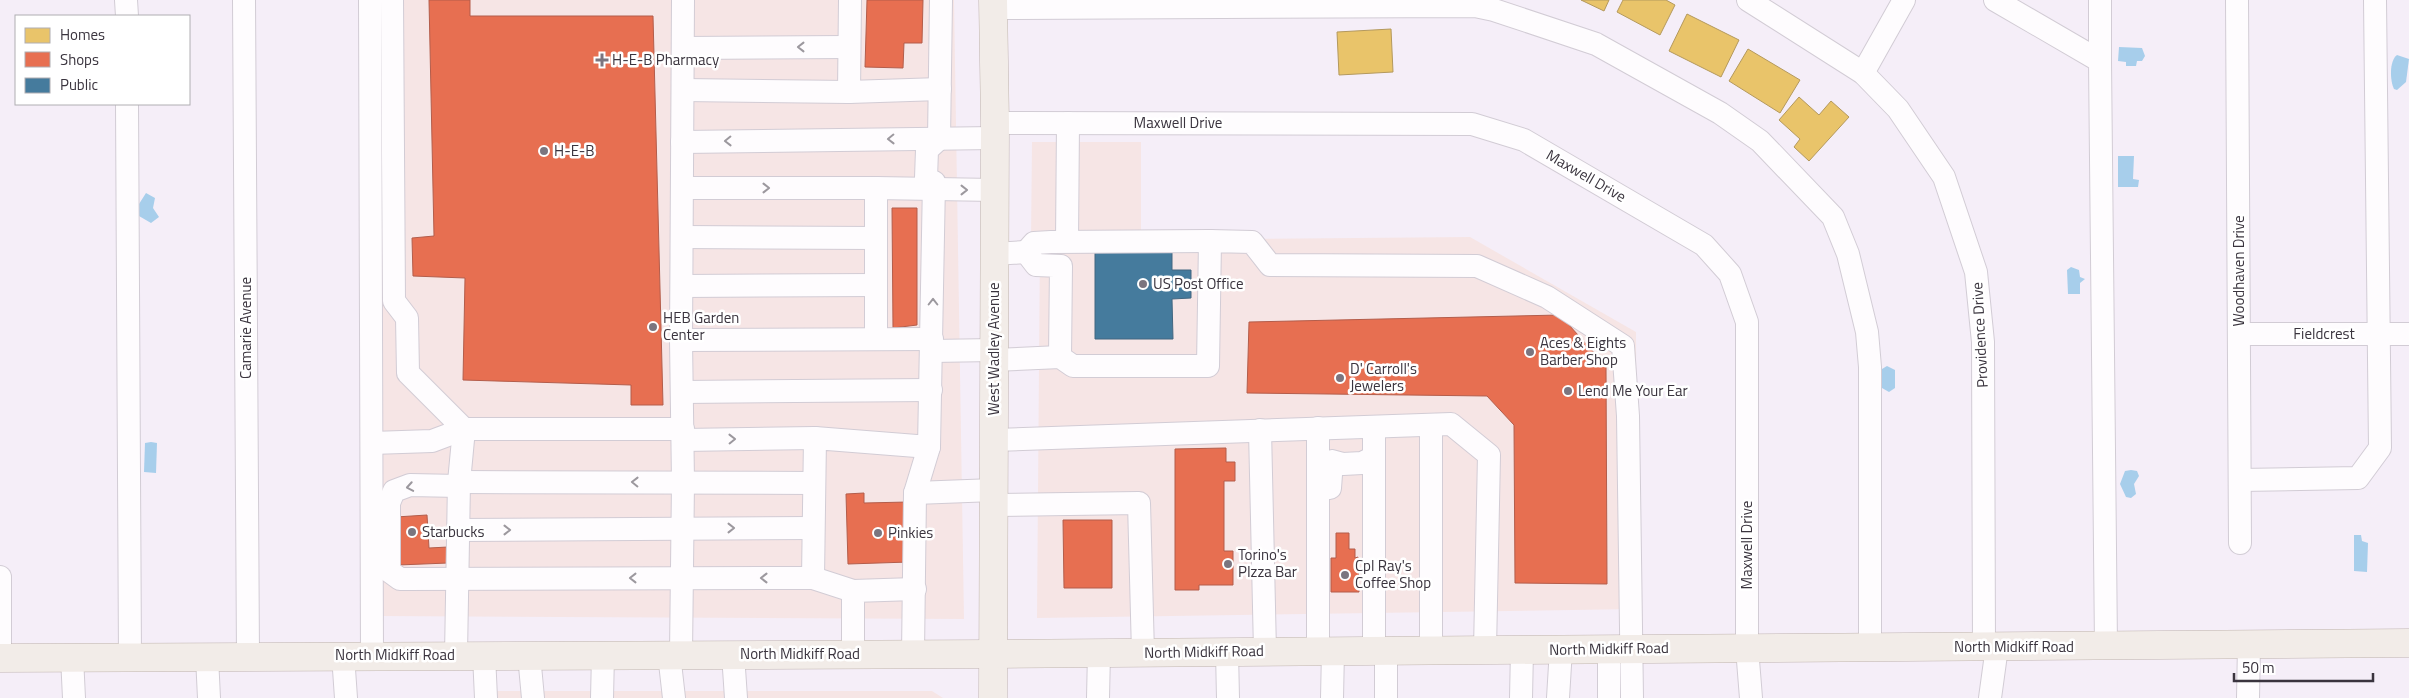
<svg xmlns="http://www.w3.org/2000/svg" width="2409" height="698" viewBox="0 0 2409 698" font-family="'Titillium Web',sans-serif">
	<rect width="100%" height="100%" fill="#f5eef8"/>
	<!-- commercial -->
	<g fill="#f6e5e5">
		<polygon points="380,0 954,0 964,619 380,616"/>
		<polygon points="1032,142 1141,142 1141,240 1470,237 1636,332 1637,609 1037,618 1040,242 1031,240"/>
		<polygon points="484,691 932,691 943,698 485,698"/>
	</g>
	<!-- water -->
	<g fill="#a7ceeb">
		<polygon points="2119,47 2142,48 2145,56 2142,61 2137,61 2136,66 2126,66 2126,62 2118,61"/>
		<path d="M2397,55L2409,59L2406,82L2397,90L2394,89C2390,81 2389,61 2397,55Z"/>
		<polygon points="2118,156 2134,156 2133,179 2139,180 2138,187 2118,187"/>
		<polygon points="146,193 155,198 153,208 159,217 151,223 139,216 139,204"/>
		<polygon points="2071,267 2079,270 2080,277 2085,279 2080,283 2080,294 2068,294 2067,270"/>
		<polygon points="1887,366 1895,370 1895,388 1889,392 1882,388 1882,369"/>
		<polygon points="151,442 157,443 156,473 144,472 145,443"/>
		<polygon points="2131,470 2137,471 2139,476 2134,484 2136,494 2131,498 2126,497 2120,484 2125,471"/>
		<polygon points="2354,535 2361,535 2362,541 2368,543 2367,572 2354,571"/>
	</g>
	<!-- homes -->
	<g fill="#e9c46a" stroke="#b4995d">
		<polygon points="1581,0 1609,0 1604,11"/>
		<polygon points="1623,0 1666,0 1675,5 1660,35 1617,12"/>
		<polygon points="1687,14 1739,40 1721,77 1669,51"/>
		<polygon points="1391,29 1393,72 1339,75 1337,32"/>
		<polygon points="1748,49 1800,80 1780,113 1729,81"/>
		<polygon points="1799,97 1819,115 1831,101 1849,117 1809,161 1794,147 1800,139 1779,120"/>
	</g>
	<!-- shops -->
	<g fill="#e76f51" stroke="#b35d4b">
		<polygon points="429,0 470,0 470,16 653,16 663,405 631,405 631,385 463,380 465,278 413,276 412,238 434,236"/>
		<polygon points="867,0 923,0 922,43 904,43 903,68 865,67"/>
		<polygon points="892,208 917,208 917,325 893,328"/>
		<polygon points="1560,315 1606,366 1607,584 1515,583 1514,425 1487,396 1247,393 1249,322"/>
		<polygon points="1226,448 1226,462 1235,462 1235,481 1224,481 1224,551 1233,551 1233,585 1199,585 1199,590 1175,590 1175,449"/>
		<polygon points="864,493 864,503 908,502 909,562 848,564 846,494"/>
		<polygon points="427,515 429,548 448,547 448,563 398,565 396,517"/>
		<polygon points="1063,520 1112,520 1112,588 1064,588"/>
		<polygon points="1336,533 1349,533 1349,549 1355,549 1355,558 1358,557 1359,592 1331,592 1331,558 1336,558"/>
	</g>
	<!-- public -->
	<polygon fill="#457b9d" stroke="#426680" points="1172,250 1172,270 1191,270 1191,298 1172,299 1173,339 1095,339 1095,251"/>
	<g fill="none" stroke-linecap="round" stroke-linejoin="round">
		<defs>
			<g id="minor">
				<polyline points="126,0 127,16"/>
				<polyline points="244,0 248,657"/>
				<polyline points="370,0 372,655"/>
				<polyline points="850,0 849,92 940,89"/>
				<polyline points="1748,0 1863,73 1898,109 1944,177 1976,272 1983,342 1984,647"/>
				<polyline points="1995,0 2100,61 2106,646"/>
				<polyline points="2237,0 2240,543"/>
				<polyline points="993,8 1475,6 1494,10 1596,44 1720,113 1760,141 1833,217 1848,254 1867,332 1870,367 1870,648"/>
				<polyline points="683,48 849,47"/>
				<polyline points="2100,61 2100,0"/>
				<polyline points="1863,73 1904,0"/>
				<polyline points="683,90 849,92"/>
				<polyline points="127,104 130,657"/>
				<polyline points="995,123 1472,124 1524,140 1704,245 1730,274 1747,322 1747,648 1751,698"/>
				<polyline points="682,142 995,138"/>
				<polyline points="682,188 876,188"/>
				<polyline points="682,237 876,238"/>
				<polyline points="1067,241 1068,123"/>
				<polyline points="1026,252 1034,243 1051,242 1210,241"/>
				<polyline points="994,254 1026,252 1036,265 1061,266 1060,357"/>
				<polyline points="682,286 876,285"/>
				<polyline points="2239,334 2409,334"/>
				<polyline points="876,339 876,188 994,190"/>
				<polyline points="681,340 932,339"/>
				<polyline points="932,351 994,350"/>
				<polyline points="994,360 1060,357 1073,366 1208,366 1210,241 1252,242 1270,265 1477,266 1547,297 1623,346 1628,416 1632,698"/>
				<polyline points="682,392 931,390"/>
				<polyline points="1318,428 1318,651"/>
				<polyline points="1260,430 1265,651"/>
				<polyline points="683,440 815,438"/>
				<polyline points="994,440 1451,424 1489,455 1485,650"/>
				<polyline points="372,443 432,441 464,429 408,373 407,318 394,301 392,0"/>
				<polyline points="2240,480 2358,478 2380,448 2375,0"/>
				<polyline points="459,482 814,483"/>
				<polyline points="459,486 410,485 394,491 389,503 389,571 400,579 813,578 853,591"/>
				<polyline points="1330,488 1332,461 1343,464 1362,463 1374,457"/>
				<polyline points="915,493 994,490"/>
				<polyline points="993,505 1139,503 1143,653"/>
				<polyline points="458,530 813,528"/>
				<polyline points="0,577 0,658"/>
				<polyline points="813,578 815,438 929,447 934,182 926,178 927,150 939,139 941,0"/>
				<polyline points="1609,649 1609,698"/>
				<polyline points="1374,651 1374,428"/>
				<polyline points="1431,651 1431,426"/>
				<polyline points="1227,652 1228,698"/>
				<polyline points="669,654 674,698"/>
				<polyline points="681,654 683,482 681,340 683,0"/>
				<polyline points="733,654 736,698"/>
				<polyline points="853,654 853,591 915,589"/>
				<polyline points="913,654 915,493 929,447"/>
				<polyline points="343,655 346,698"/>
				<polyline points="456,655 459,482 464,429 683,429"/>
				<polyline points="484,655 486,698"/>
				<polyline points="529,655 533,698"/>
				<polyline points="72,657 74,698"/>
				<polyline points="207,657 209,698"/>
				<polyline points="602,698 603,655"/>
				<polyline points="1098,698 1099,653"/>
				<polyline points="1332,698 1333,651"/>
				<polyline points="1386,698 1386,651"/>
				<polyline points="1521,698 1522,650"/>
				<polyline points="1558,698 1561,649"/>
				<polyline points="1990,698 1997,647"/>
				<polyline points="2248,698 2249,645"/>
			</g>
			<g id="major">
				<polyline points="993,0 995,123 993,698"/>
				<polyline points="0,658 993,654 2409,643"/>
			</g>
		</defs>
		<!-- minor casing -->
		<use href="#minor" stroke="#d2ccd5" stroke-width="24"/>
		<!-- major casing -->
		<use href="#major" stroke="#c0b5b0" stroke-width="29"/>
		<!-- minor -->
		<use href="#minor" stroke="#fefcfe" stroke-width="22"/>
		<!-- major -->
		<use href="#major" stroke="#f2ece8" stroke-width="28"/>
	</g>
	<!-- one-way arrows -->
	<defs><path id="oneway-chevron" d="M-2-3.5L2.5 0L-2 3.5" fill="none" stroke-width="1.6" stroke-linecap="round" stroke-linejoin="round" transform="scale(1.25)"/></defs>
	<g stroke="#9c989e">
		<use href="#oneway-chevron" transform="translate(801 47) rotate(180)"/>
		<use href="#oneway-chevron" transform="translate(891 139) rotate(179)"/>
		<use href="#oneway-chevron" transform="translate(728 141) rotate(179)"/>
		<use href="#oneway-chevron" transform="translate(766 188)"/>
		<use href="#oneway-chevron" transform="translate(964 190)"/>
		<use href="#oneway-chevron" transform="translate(933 302) rotate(-90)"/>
		<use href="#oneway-chevron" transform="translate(732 439) rotate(-1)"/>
		<use href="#oneway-chevron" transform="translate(635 482) rotate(-179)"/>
		<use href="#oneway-chevron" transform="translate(410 487) rotate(170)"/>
		<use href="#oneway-chevron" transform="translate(731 528)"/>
		<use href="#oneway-chevron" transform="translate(507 530)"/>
		<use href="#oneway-chevron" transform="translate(633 578) rotate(180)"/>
		<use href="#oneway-chevron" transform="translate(764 578) rotate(-180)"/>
	</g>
	<!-- markers -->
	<g fill="#7b757f" stroke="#fff" stroke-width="2">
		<path d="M599.5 52.5h5v5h5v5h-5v5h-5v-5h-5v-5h5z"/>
		<circle cx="544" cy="151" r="5"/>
		<circle cx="1143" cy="284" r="5"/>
		<circle cx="653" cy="327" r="5"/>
		<circle cx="1530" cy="352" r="5"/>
		<circle cx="1340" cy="378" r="5"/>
		<circle cx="1568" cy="391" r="5"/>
		<circle cx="412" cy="532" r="5"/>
		<circle cx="878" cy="533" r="5"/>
		<circle cx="1228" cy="564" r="5"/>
		<circle cx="1345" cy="575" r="5"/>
	</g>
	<g text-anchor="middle" stroke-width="5" stroke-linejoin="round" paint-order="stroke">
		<!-- poi labels -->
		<g font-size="15" fill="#3a343e" stroke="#fff" text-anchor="start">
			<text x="612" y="65">H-E-B Pharmacy</text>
			<text x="554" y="156">H-E-B</text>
			<text x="1153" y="289">US Post Office</text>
			<text x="663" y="323">HEB Garden<tspan x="663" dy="17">Center</tspan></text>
			<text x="1540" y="348">Aces &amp; Eights<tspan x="1540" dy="17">Barber Shop</tspan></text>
			<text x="1350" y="374">D' Carroll's<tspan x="1350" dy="17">Jewelers</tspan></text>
			<text x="1578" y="396">Lend Me Your Ear</text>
			<text x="422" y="537">Starbucks</text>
			<text x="888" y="538">Pinkies</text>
			<text x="1238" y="560">Torino's<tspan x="1238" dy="17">PIzza Bar</tspan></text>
			<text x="1355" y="571">Cpl Ray's<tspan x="1355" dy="17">Coffee Shop</tspan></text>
		</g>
		<!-- street labels -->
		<g font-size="15" fill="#3a343e" stroke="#fff">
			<text x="1178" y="128">Maxwell Drive</text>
			<text transform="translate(1586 176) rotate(30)" y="5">Maxwell Drive</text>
			<text transform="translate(2239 271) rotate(-90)" y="5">Woodhaven Drive</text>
			<text transform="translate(246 328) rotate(-90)" y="5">Camarie Avenue</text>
			<text x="2324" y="339">Fieldcrest</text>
			<text transform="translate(1980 335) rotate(-93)" y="5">Providence Drive</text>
			<text transform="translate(994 349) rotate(-90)" y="5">West Wadley Avenue</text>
			<text transform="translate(1747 545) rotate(-90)" y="5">Maxwell Drive</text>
			<text x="2014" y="652">North Midkiff Road</text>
			<text transform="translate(1609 649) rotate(-1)" y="5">North Midkiff Road</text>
			<text transform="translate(1204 652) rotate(-1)" y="5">North Midkiff Road</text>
			<text x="800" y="659">North Midkiff Road</text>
			<text x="395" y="660">North Midkiff Road</text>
		</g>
	</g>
	<!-- legend -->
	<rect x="15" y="15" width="175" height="90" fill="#ffffff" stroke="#b0aeb2"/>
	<rect x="25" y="28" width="25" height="15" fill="#e9c46a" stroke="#b0aeb2"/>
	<text x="60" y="40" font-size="15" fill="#3a343e">Homes</text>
	<rect x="25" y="52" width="25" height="15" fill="#e76f51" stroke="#b0aeb2"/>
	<text x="60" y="65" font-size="15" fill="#3a343e">Shops</text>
	<rect x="25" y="78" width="25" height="15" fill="#457b9d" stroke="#b0aeb2"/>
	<text x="60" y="90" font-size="15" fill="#3a343e">Public</text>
	<!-- scale -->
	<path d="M2234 673v8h139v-8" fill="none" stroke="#3a343e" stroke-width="2.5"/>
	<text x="2242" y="673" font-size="15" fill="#3a343e" stroke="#ffffff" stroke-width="4" paint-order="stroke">50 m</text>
</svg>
